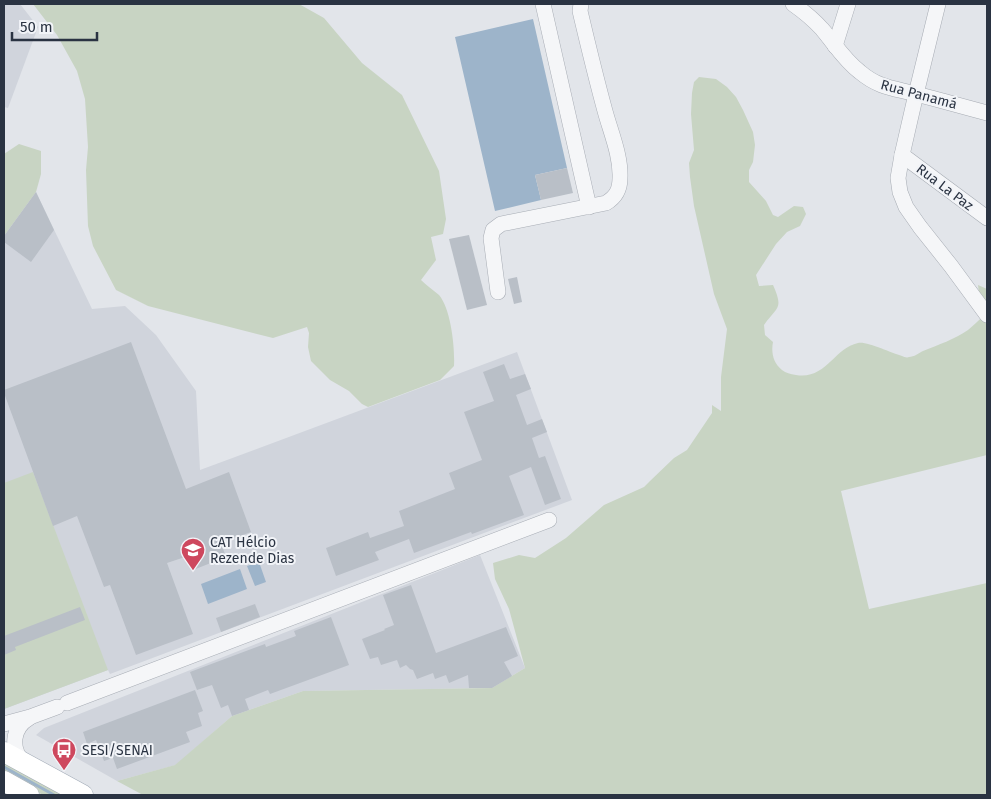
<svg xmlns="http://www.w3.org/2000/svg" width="991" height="799" viewBox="0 0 991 799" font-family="'Fira Sans',sans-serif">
	<rect width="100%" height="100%" fill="#e2e5ea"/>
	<!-- built -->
	<g fill="#d0d4dc">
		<polygon points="4,4 20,4 38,27 8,108 4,107"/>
		<polygon points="36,192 92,309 125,306 156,335 196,391 200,470 517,352 572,500 110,674 108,670 4,709 4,236"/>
		<polygon points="480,555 525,668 492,688 303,691 232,716 176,765 117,781 36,735 44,728"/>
	</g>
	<!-- green -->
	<g fill="#c8d4c3">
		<path d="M33,4H299L324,18L362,63L402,95L439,171L446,219L443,234L431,237L436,260L421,280C426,285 433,290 439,295C451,309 455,348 454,366L440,380L368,407L362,404L349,391L330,380L311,361L308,347L309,333L307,327L273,338L148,306L116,290L93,246L88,226L86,170L88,147L85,99L77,71L57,35Z"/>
		<path d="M699,77L716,79L727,87L736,97L743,110L753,132L755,145L753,162L749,170V182L766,201L773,215L778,217L794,206L803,207L806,214L800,226L787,232L776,244L756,275L759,286L773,285C784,310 777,306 764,325L765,335L773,342C771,352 773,363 782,370C786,373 790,374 796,375C826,380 834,348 858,343C867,341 891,353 902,356C904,357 907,358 909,357C914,357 919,353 923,351C938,345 955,339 968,330C973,326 978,321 982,317L978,285L987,289V455L841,491L869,609L987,583V795H143L117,781L175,765L232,716L303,691L492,688L525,668L509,609L495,579L493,563L519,555L535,558L566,538L604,505L644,487L650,481L674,458L687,450L712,413V405L721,411V377L727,329L714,294L694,206L690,177L689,163L694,150L691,114L692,93L694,82Z"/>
		<polygon points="19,144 41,151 41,174 36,192 4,236 4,154"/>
		<polygon points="33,472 108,670 4,709 4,483"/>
		<polygon points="4,762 64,795 43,795 4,773"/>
	</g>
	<!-- water -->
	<g fill="#9db4ca">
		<polygon points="533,19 567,168 535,175 541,200 495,211 455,37"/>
		<polygon points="259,562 266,582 255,586 247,566"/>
		<polygon points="240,569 247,589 208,604 201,584"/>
	</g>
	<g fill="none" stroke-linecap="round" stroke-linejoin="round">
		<!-- stream -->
		<polyline stroke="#9db4ca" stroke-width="3" points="4,767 54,795"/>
	</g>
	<!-- building -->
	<g fill="#b9bfc7">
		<polygon points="567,168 573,193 541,200 535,175"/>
		<polygon points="36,192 54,230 31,262 4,242 4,236"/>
		<polygon points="469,235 487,305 467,310 449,239"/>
		<polygon points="517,277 522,302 514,304 508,279"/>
		<polygon points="131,342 186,489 229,472 251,532 221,543 226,557 193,570 188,556 167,563 193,634 136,655 110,585 104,587 77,516 53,526 4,393 4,390"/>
		<polygon points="504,364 510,379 525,374 531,389 516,395 527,425 542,419 547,432 532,438 539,458 545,456 561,499 545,505 531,467 509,476 524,515 472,534 471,532 414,553 409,539 375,552 379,560 336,576 326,548 368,532 370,538 404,526 399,511 455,489 449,473 482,460 464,412 494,401 483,372"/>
		<polygon points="411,585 436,653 506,627 518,656 504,662 512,676 492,688 469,688 468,675 449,683 446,675 435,679 433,673 417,679 413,670 410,669 406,665 400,668 397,660 381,665 378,657 370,659 362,639 385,630 384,629 394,625 383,595"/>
		<polygon points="255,604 260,617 221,632 216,618"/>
		<polygon points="80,607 85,620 15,647 16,650 4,655 4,636"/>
		<polygon points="331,617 349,665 270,694 268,690 245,699 249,710 232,716 228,705 221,708 212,685 197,690 190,672 265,644 266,647 296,636 294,631"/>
		<polygon points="195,690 203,711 198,713 202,726 186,732 190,742 117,769 113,758 104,761 96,740 87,744 83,732"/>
	</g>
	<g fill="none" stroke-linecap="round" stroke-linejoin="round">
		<defs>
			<g id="minor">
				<polyline points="543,4 589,207"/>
				<path d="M793,4C803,11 813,19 822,29C834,43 844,60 860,72C879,88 893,88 916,94C940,100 964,107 987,113"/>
				<polyline points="938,4 916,94 902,155 898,178 900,192 906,207 920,227 951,266 987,315"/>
				<polyline points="835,46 848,4"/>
				<polyline points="902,155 987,218"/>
				<path d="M498,292L491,238L493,230L501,224L606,203C616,197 620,190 620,178C621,156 611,133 605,111C596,78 588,45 580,11L581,4"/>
				<polyline points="67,703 549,520"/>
				<polyline points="4,724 30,717 57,707"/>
				<path d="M24,763C10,749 12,728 29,718"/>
			</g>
			<g id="major">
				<polyline points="4,752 83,795"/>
				<polyline points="4,781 29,795"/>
			</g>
		</defs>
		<!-- minor casing -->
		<use href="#minor" stroke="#a7acb4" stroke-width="16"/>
		<!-- major casing -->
		<use href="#major" stroke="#a1aab6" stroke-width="21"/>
		<!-- minor -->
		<use href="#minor" stroke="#f5f6f8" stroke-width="15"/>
		<!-- major -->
		<use href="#major" stroke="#fff" stroke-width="20"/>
	</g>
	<!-- icons -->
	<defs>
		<symbol id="school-pin" viewBox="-11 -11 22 30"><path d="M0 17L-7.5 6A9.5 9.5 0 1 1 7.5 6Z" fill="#ce485e" stroke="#f2f4f8"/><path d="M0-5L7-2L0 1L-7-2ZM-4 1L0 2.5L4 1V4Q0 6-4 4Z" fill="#fff"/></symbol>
		<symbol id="bus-pin" viewBox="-11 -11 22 30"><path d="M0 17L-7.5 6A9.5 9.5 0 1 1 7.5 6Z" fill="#ce485e" stroke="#f2f4f8"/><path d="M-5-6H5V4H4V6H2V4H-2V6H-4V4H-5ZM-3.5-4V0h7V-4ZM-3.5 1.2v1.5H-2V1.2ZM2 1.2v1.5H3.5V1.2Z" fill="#fff"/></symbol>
	</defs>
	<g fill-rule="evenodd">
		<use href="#school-pin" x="179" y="536" width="28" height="38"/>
		<use href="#bus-pin" x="50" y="736" width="28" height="38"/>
	</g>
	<g text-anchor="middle" stroke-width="4" stroke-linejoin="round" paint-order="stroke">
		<!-- street labels -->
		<g font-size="14" fill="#2a3342" stroke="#f2f4f8">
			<text transform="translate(919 94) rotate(15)" y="5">Rua Panamá</text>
			<text transform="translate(945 187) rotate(37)" y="5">Rua La Paz</text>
		</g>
		<!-- poi labels -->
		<g font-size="14" fill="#2a3342" stroke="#f2f4f8" text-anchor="start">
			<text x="210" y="547">CAT Hélcio<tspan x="210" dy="16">Rezende Dias</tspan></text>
			<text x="82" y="755">SESI/SENAI</text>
		</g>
	</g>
	<!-- border -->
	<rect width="991" height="799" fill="none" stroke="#2a3342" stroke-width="10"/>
	<!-- scale -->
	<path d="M12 32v8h85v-8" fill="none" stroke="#2a3342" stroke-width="2.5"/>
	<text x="20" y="32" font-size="15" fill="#2a3342" stroke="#f2f4f8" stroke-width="4" paint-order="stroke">50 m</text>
</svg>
